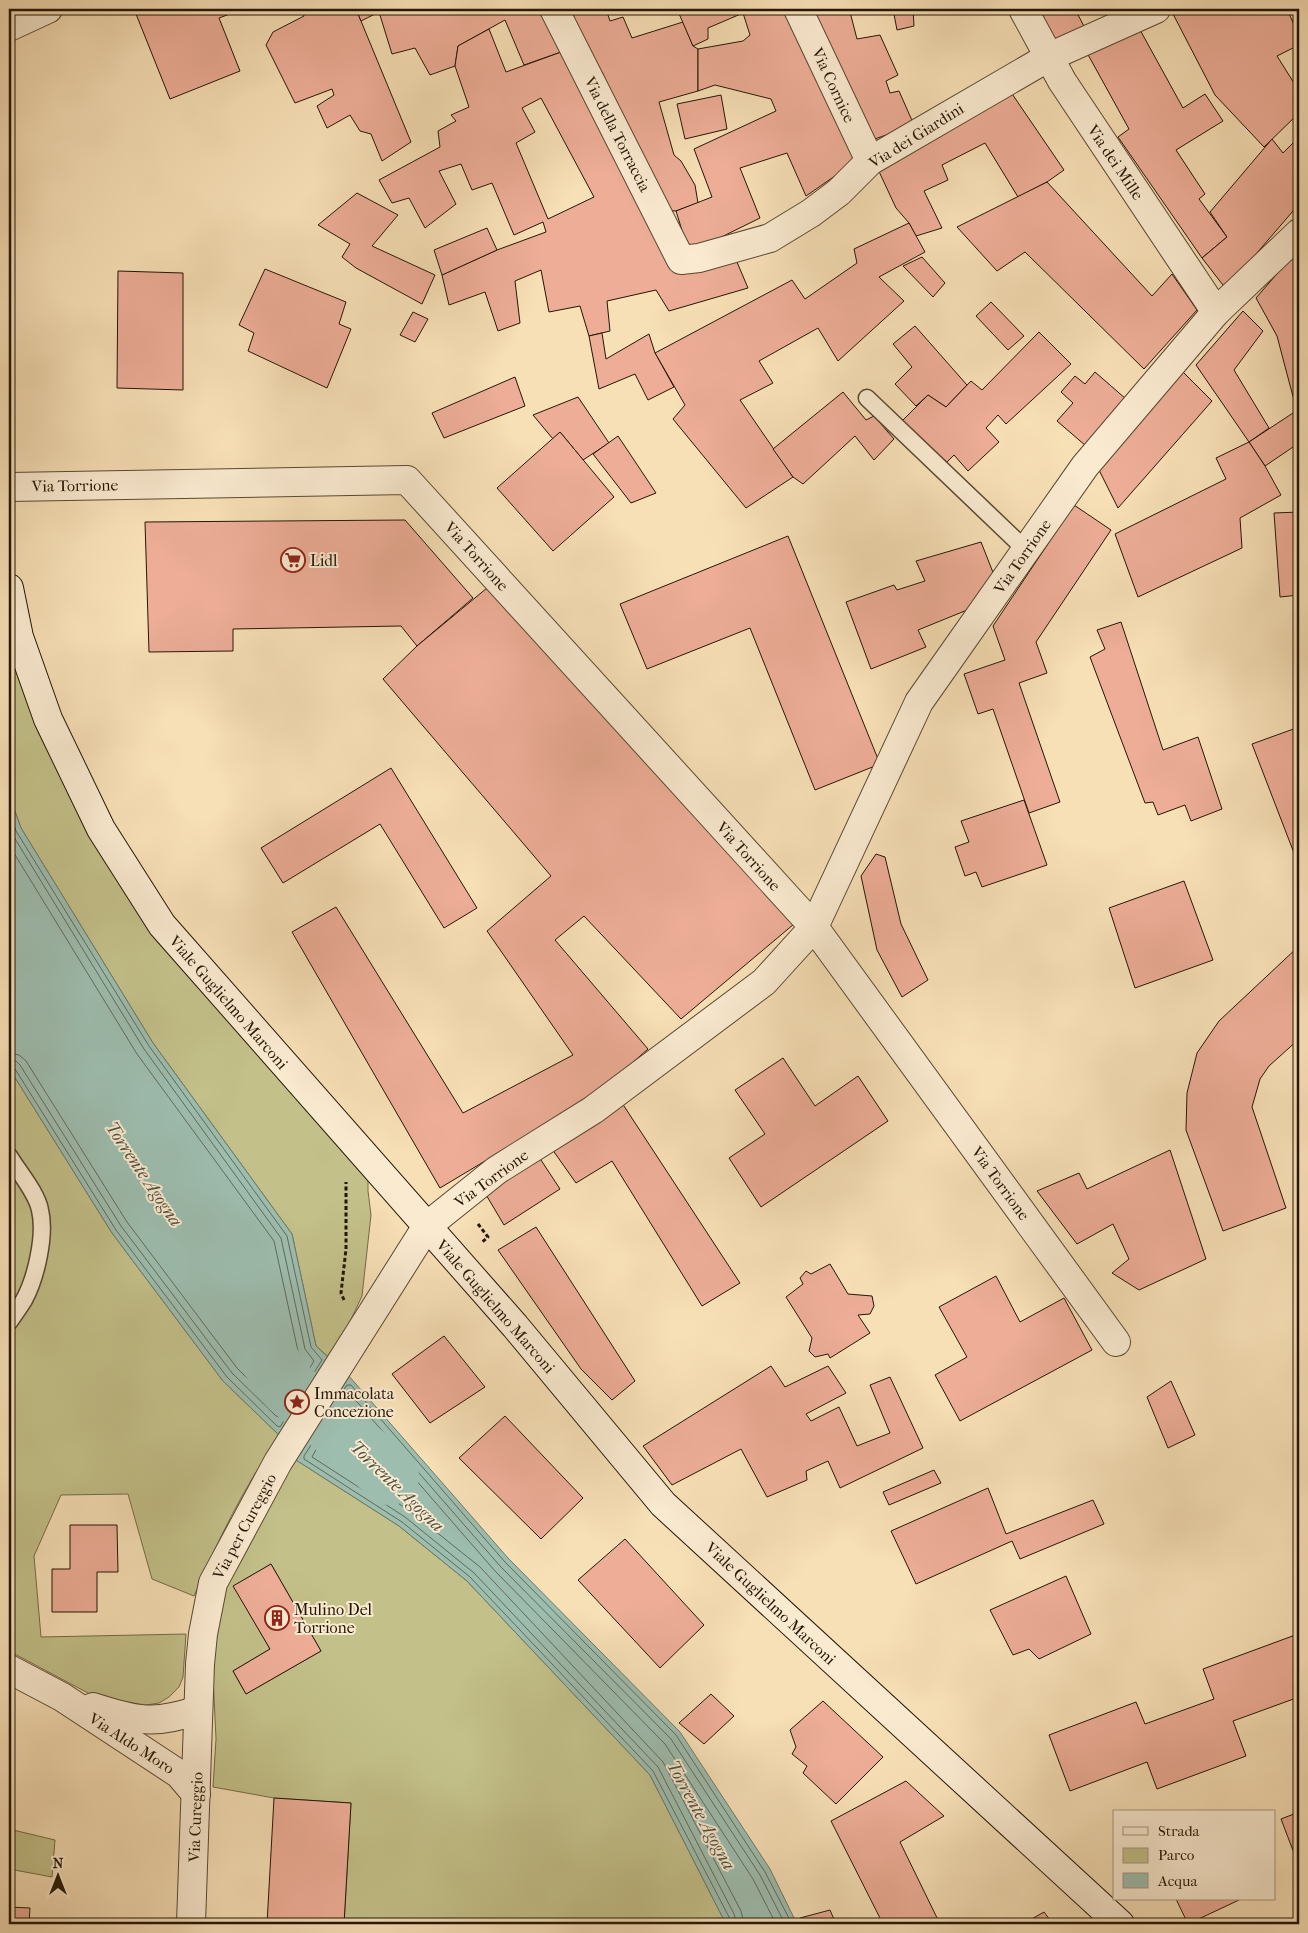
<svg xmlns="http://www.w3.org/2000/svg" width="1308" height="1933" viewBox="0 0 1308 1933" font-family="'IM FELL French Canon',serif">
	<rect width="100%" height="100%" fill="#f7dfb6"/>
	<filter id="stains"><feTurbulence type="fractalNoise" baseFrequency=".004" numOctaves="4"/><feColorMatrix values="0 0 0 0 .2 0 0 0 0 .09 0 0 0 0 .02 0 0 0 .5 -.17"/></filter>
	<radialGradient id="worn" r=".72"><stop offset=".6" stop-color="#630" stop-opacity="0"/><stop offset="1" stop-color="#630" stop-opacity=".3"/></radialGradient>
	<!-- green -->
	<g fill="#c3c089" stroke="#746b47" fill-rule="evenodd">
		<polygon points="9,588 101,829 368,1159 368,1191 371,1215 362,1296 332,1360 316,1346 292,1234 153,1043 21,828 9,795"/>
		<path d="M9,1068L112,1233L223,1381L280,1436C244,1486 218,1540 194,1596L152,1579L128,1494L61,1495L34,1556L41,1637L186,1634L183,1677L179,1687L169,1697L159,1703L135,1707L103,1701L9,1651Z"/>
		<path d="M296,1460L399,1526L467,1581L650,1775L726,1924H344L351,1803L274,1798L213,1787L216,1739L213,1676L218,1602L281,1478ZM271,1564L321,1651L246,1694L233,1671L270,1649L234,1586Z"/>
		<polygon points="9,1829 55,1840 52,1877 9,1869"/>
	</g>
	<!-- water -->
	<g fill="#9dbdaf" stroke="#6d7a6b">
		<polygon points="9,795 21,828 153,1043 292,1234 316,1346 329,1358 280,1436 223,1381 112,1233 9,1068"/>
		<polygon points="348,1375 508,1558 680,1732 770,1869 797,1924 726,1924 650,1775 467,1581 399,1526 296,1460 316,1427 327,1429 334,1421 326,1407"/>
	</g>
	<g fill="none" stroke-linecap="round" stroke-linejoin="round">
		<!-- shore -->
		<g stroke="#606a5a" stroke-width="1">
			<polyline points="9,810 16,831 149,1046 287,1236 311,1347 322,1360 280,1427 277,1426 227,1377 116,1230 15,1069 9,1067"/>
			<polyline points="9,829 144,1049 281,1238 305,1349 314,1361 279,1417 276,1416 232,1373 121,1226 20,1065 16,1061 9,1060"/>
			<polyline points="9,845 137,1054 274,1241 298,1351 304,1362 277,1405 274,1405 237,1368 127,1222 26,1061 19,1055 9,1053"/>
			<path d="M730,1924L729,1917L653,1771L470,1577L402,1522L304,1459V1456L318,1434H329C342,1422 338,1420 332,1407L347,1385H351L505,1562L676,1735L765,1872L792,1924"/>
			<path d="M737,1924L734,1914L658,1767L474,1573L405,1517L312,1457L321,1441L333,1439C346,1428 345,1422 340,1407L348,1395H351L500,1566L671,1739L760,1875L785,1924"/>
			<path d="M744,1924L741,1911L663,1762L480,1567L410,1511L323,1455L325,1449C338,1446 351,1437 352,1422C352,1417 351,1414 351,1410H355L495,1571L665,1744L753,1879L776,1924"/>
		</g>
		<!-- river -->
		<polyline stroke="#9dbdaf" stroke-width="58" points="269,1359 287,1386 390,1476"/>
	</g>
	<!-- building -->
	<g fill="#edad97" stroke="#241605" fill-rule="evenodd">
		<polygon points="134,9 243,9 219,18 240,71 170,99"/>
		<polygon points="302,9 356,9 411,142 382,161 371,134 360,131 350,115 327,128 317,106 334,95 332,89 295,103 266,45 273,32 304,16"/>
		<polygon points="356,9 544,9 564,51 524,65 505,20 458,46 455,66 430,75 415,48 392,54 379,12 361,21"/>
		<polygon points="566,9 606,9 610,21 623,17 632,38 683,22 693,46 698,49 698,91 659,102 674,155 681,161 695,185 698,203 676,211 665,210 632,148 603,74"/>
		<polygon points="677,9 783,9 809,57 855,162 806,196 787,153 740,168 760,218 689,253 676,211 712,197 694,149 776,111 771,99 715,85 698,91 698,49 743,41 750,35 743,13 708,28 708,39 693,46"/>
		<polygon points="813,9 877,9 850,12 857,39 880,35 898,75 886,81 890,93 899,91 914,125 872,140"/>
		<polygon points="893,9 913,9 914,26 897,30"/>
		<polygon points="1035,9 1075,9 1088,34 1056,48"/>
		<polygon points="1180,9 1287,9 1299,36 1299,45 1277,56 1299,91 1299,113 1264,147 1215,95 1172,12"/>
		<polygon points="1139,28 1183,108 1205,94 1223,121 1176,150 1205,194 1199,199 1227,237 1202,258 1118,137 1129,129 1086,51"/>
		<path d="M489,29L506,72L564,51L662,234L676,273L734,255L748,288L669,311L656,290L607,301L610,331L589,336L580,306L549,312L541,270L515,281L520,323L498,331L485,292L449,305L442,275L497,250L546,232L543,222L514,235L492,183L472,190L461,164L439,171L456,204L425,228L409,198L392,203L379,180L440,147L438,131L456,121L451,115L469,107L455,66L458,46ZM541,98L594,197L548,219L516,143L535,132L522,108Z"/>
		<polygon points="1006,85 1064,170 1047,182 1018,197 985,143 942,165 948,180 924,191 942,228 916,236 909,223 896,208 876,165"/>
		<polygon points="721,95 727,129 685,139 677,104"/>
		<polygon points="1299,137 1299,204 1226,289 1202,258 1227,237 1210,212 1272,139 1283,153"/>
		<polygon points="1047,182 1152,296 1172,274 1197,310 1144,369 1025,252 997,271 957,227"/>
		<polygon points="357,193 398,215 372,246 435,275 422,304 356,268 342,257 350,244 318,225"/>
		<polygon points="909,223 925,252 879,277 904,301 838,361 818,328 759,361 773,383 740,400 793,477 746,508 673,419 685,405 655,353 792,280 805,299 857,263 854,249"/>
		<polygon points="487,228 497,250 442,275 434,250"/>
		<polygon points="1296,252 1299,255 1299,408 1296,408 1277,336 1256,298"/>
		<polygon points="922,257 945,283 933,297 903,266"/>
		<polygon points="265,269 346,302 339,324 351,329 327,388 248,351 254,333 239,325"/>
		<polygon points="118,271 183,273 183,390 117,388"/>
		<polygon points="991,302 1024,336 1008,350 976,316"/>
		<polygon points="1243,311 1263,331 1234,370 1269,428 1249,442 1196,365"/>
		<polygon points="413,312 428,319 415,342 400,335"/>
		<polygon points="915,326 967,385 946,407 928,395 916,406 895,384 912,367 893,344"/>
		<polygon points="1039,332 1071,364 1006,424 998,415 986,428 999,442 968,471 954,455 943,466 902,421 928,395 946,407 971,381 982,390"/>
		<polygon points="602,333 606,359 649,334 655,353 674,387 648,400 635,374 599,389 589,336"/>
		<polygon points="1179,368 1212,401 1118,508 1099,470"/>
		<polygon points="1095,372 1126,399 1086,446 1057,421 1073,403 1061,392 1075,376 1085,384"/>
		<polygon points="515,377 525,406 444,438 432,413"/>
		<polygon points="843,392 866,420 874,416 894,439 874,460 855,436 803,484 793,477 773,449"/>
		<polygon points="578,397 609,443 583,460 560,432 553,439 533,415"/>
		<polygon points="1293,413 1299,413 1299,443 1265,466 1249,442"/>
		<polygon points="560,432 614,497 553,551 497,488"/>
		<polygon points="618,436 656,493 631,503 593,454"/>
		<polygon points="1249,442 1265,466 1281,495 1240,518 1242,548 1138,597 1115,534 1226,479 1216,458"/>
		<polygon points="1074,505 1111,530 1036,642 1047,673 1019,683 1060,802 1029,813 993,709 978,714 964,674 1005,660 993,626"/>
		<polygon points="1299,512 1299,595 1280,597 1274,513"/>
		<polygon points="405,520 473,598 417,646 401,626 233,629 233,651 149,652 145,522"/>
		<polygon points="788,536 880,764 815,790 750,628 647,669 620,604"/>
		<polygon points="981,542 996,580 977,606 918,630 926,647 871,669 846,602 894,585 897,590 925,581 916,561"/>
		<polygon points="493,583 794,924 681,1019 584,916 555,940 648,1049 597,1094 440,1188 292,932 336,907 463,1113 573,1055 487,931 551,876 383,679 417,646"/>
		<polygon points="1121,622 1163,750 1198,737 1222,809 1191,821 1185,805 1158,815 1153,802 1145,803 1090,657 1105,649 1097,630"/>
		<polygon points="1299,727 1299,866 1252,744"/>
		<polygon points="391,768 477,908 444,928 380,824 283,883 261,848"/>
		<polygon points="1024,800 1047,865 982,887 976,872 965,876 955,847 969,842 961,821"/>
		<polygon points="876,854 885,857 901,924 928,980 902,997 877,950 861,876"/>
		<polygon points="1184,881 1213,960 1135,988 1109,908"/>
		<polygon points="1299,946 1299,1039 1269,1066 1260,1079 1252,1107 1286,1208 1223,1231 1186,1130 1187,1093 1197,1053 1219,1021"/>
		<polygon points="783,1058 815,1106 858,1076 888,1121 761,1207 729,1158 765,1134 735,1090"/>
		<polygon points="622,1103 740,1283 702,1306 612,1161 576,1183 552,1149"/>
		<polygon points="1170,1150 1206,1259 1139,1290 1112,1273 1129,1259 1113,1224 1077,1244 1037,1191 1079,1173 1087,1189"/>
		<polygon points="539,1157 560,1189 504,1225 485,1193"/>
		<polygon points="536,1227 635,1381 612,1400 581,1369 498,1250"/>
		<polygon points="830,1264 848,1294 872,1296 874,1306 870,1314 858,1315 870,1333 830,1358 828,1354 815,1357 809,1351 812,1338 786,1297 803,1284 800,1278 806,1271 811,1274"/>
		<polygon points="996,1276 1020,1322 1064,1298 1092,1350 960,1421 935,1375 967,1357 939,1307"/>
		<polygon points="444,1336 485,1387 430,1423 392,1374"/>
		<polygon points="771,1366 785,1387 828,1366 846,1393 806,1414 811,1421 839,1407 857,1446 890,1433 870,1385 890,1377 923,1448 840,1488 828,1461 806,1471 807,1480 767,1497 741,1449 672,1485 643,1446"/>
		<polygon points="1171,1381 1195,1435 1168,1448 1147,1397"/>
		<polygon points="505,1416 583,1498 541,1539 459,1458"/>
		<polygon points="934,1470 941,1483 889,1505 883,1492"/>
		<polygon points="988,1488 1006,1534 1093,1500 1104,1524 1020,1559 1012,1541 916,1584 891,1531"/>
		<polygon points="70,1525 117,1525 118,1572 97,1572 97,1612 52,1612 52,1569 70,1569"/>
		<polygon points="625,1539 704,1625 660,1668 578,1580"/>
		<polygon points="271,1564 321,1651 246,1694 233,1671 270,1649 233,1586"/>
		<polygon points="1066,1576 1091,1634 1039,1659 1029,1649 1013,1655 990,1610"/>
		<polygon points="1298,1634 1299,1697 1233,1721 1246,1756 1157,1789 1147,1762 1070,1791 1049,1735 1136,1702 1145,1724 1214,1699 1203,1669"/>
		<polygon points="711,1694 734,1716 704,1744 679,1723"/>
		<polygon points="823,1701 883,1757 836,1804 803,1773 807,1766 792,1754 796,1747 790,1730"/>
		<polygon points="906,1781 944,1816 900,1842 940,1924 883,1924 831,1821"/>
		<polygon points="274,1798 351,1803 344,1924 267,1924"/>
		<polygon points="1299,1812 1299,1860 1297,1861 1281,1819"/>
		<polygon points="1176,1899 1239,1899 1239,1900 1188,1924"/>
		<polygon points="9,1907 30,1908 29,1924 9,1924"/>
		<polygon points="830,1910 836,1924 802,1924 800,1918"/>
		<polygon points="1044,1912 1053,1924 1023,1924"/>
	</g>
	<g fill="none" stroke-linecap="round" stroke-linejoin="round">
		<defs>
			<g id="lane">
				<polyline points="867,398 1026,550"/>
				<path d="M9,1156C18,1171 37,1193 40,1210C46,1235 36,1278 24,1300C19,1308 14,1315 9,1322"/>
			</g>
			<g id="street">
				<polyline points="554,9 681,260 699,258 770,238 811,213 839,192 870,161 1049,57 1156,9"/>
				<polyline points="798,9 870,161"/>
				<polyline points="1023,9 1062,81 1216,312"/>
				<polyline points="9,27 48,9"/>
				<polyline points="9,487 407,480 814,927 1116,1342"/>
				<polyline points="9,1669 62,1697 179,1774 196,1794"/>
				<path d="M93,1707C136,1721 155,1725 198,1710"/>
				<polyline points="191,1924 200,1664 203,1634 213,1583 278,1462 427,1226 497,1170 593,1110 764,982 814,927 919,702 1085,466 1216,312 1299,233"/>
			</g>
			<polyline id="secondary" points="9,588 19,637 48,719 101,829 162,925 515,1326 663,1504 1120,1924"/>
		</defs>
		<!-- lane casing -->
		<use href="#lane" stroke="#594831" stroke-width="19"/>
		<!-- street casing -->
		<use href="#street" stroke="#594831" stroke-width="30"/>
		<!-- secondary casing -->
		<use href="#secondary" stroke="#241605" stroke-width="30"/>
		<!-- path -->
		<g stroke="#241605" stroke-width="3" stroke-dasharray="4 2.5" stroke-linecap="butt">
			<polyline points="478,1224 488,1237 481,1243"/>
			<polyline points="344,1300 341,1293 346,1249 346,1182"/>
		</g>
		<!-- lane -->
		<use href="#lane" stroke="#faead0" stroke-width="16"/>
		<!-- street -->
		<use href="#street" stroke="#faead0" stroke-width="28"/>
		<!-- secondary -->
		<use href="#secondary" stroke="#faead0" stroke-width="28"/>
	</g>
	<!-- icons -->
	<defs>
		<symbol id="supermarket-ring" viewBox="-11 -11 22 22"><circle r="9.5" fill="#faead0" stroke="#8f2418" stroke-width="1.5"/><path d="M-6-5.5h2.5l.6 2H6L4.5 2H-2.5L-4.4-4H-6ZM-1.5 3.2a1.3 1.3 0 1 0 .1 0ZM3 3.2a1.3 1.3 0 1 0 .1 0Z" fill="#8f2418"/></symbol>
		<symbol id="sight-ring" viewBox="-11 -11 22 22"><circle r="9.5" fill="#faead0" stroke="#8f2418" stroke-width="1.5"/><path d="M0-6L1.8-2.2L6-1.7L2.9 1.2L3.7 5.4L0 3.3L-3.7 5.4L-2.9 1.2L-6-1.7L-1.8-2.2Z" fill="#8f2418"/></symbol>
		<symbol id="building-ring" viewBox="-11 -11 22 22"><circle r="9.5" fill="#faead0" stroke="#8f2418" stroke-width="1.5"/><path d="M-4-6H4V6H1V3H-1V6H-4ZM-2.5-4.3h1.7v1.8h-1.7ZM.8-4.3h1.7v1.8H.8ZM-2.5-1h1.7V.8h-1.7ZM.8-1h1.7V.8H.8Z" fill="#8f2418"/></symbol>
	</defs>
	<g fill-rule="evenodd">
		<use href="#supermarket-ring" x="279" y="546" width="28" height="28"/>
		<use href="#sight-ring" x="283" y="1388" width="28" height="28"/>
		<use href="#building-ring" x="263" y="1604" width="28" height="28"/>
	</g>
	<g text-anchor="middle" stroke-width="4" stroke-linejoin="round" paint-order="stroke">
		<!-- street labels -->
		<g font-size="16" fill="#241605" stroke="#faead0">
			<text transform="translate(834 85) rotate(65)" y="6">Via Cornice</text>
			<text transform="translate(618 134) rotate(63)" y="6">Via della Torraccia</text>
			<text transform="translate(916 135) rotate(-32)" y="6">Via dei Giardini</text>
			<text transform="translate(1116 162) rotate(56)" y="6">Via dei Mille</text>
			<text transform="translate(75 485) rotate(-1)" y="6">Via Torrione</text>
			<text transform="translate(477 556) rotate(48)" y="6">Via Torrione</text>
			<text transform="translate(1022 556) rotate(-55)" y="6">Via Torrione</text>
			<text transform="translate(749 856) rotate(48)" y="6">Via Torrione</text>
			<text transform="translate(229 1002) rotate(49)" y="6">Viale Guglielmo Marconi</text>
			<text transform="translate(491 1178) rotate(-36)" y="6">Via Torrione</text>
			<text transform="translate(1001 1183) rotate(54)" y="6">Via Torrione</text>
			<text transform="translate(496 1306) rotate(49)" y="6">Viale Guglielmo Marconi</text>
			<text transform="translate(244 1526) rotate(-62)" y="6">Via per Cureggio</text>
			<text transform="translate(771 1603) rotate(43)" y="6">Viale Guglielmo Marconi</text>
			<text transform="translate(132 1743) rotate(33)" y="6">Via Aldo Moro</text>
			<text transform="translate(195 1817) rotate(-88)" y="6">Via Cureggio</text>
		</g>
		<!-- poi labels -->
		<g font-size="16" fill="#241605" stroke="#faead0" text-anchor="start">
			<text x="310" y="566">Lidl</text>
			<text x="314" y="1399">Immacolata<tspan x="314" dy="18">Concezione</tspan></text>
			<text x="294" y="1615">Mulino Del<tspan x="294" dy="18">Torrione</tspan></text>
		</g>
		<!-- water labels -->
		<g font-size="18" font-style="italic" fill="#4e5040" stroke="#faead0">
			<text transform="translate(144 1174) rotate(56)" y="6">Torrente Agogna</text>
			<text transform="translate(397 1486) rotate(44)" y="6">Torrente Agogna</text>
			<text transform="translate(701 1815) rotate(61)" y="6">Torrente Agogna</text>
		</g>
	</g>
	<!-- margin -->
	<rect width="1308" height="1933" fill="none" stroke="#f7dfb6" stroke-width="30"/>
	<rect x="10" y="10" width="1288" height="1913" fill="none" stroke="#241605" stroke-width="2.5"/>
	<rect x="15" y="15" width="1278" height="1903" fill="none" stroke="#241605"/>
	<!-- legend -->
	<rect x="1113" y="1810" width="162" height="90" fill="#faead0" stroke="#a4957f"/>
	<rect x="1123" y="1827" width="25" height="8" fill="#faead0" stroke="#a4957f"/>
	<text x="1158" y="1836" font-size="15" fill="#241605">Strada</text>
	<rect x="1123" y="1848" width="25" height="15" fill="#c3c089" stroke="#a4957f"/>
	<text x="1158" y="1860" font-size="15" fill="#241605">Parco</text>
	<rect x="1123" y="1873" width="25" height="15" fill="#9dbdaf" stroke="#a4957f"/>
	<text x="1158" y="1886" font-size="15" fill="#241605">Acqua</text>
	<!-- north arrow -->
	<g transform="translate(58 1876)" stroke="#faead0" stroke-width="4" paint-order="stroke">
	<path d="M0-4L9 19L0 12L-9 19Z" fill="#241605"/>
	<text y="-8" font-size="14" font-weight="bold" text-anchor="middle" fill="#241605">N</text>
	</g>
	<rect width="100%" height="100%" filter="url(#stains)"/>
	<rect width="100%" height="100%" fill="url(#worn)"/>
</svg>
